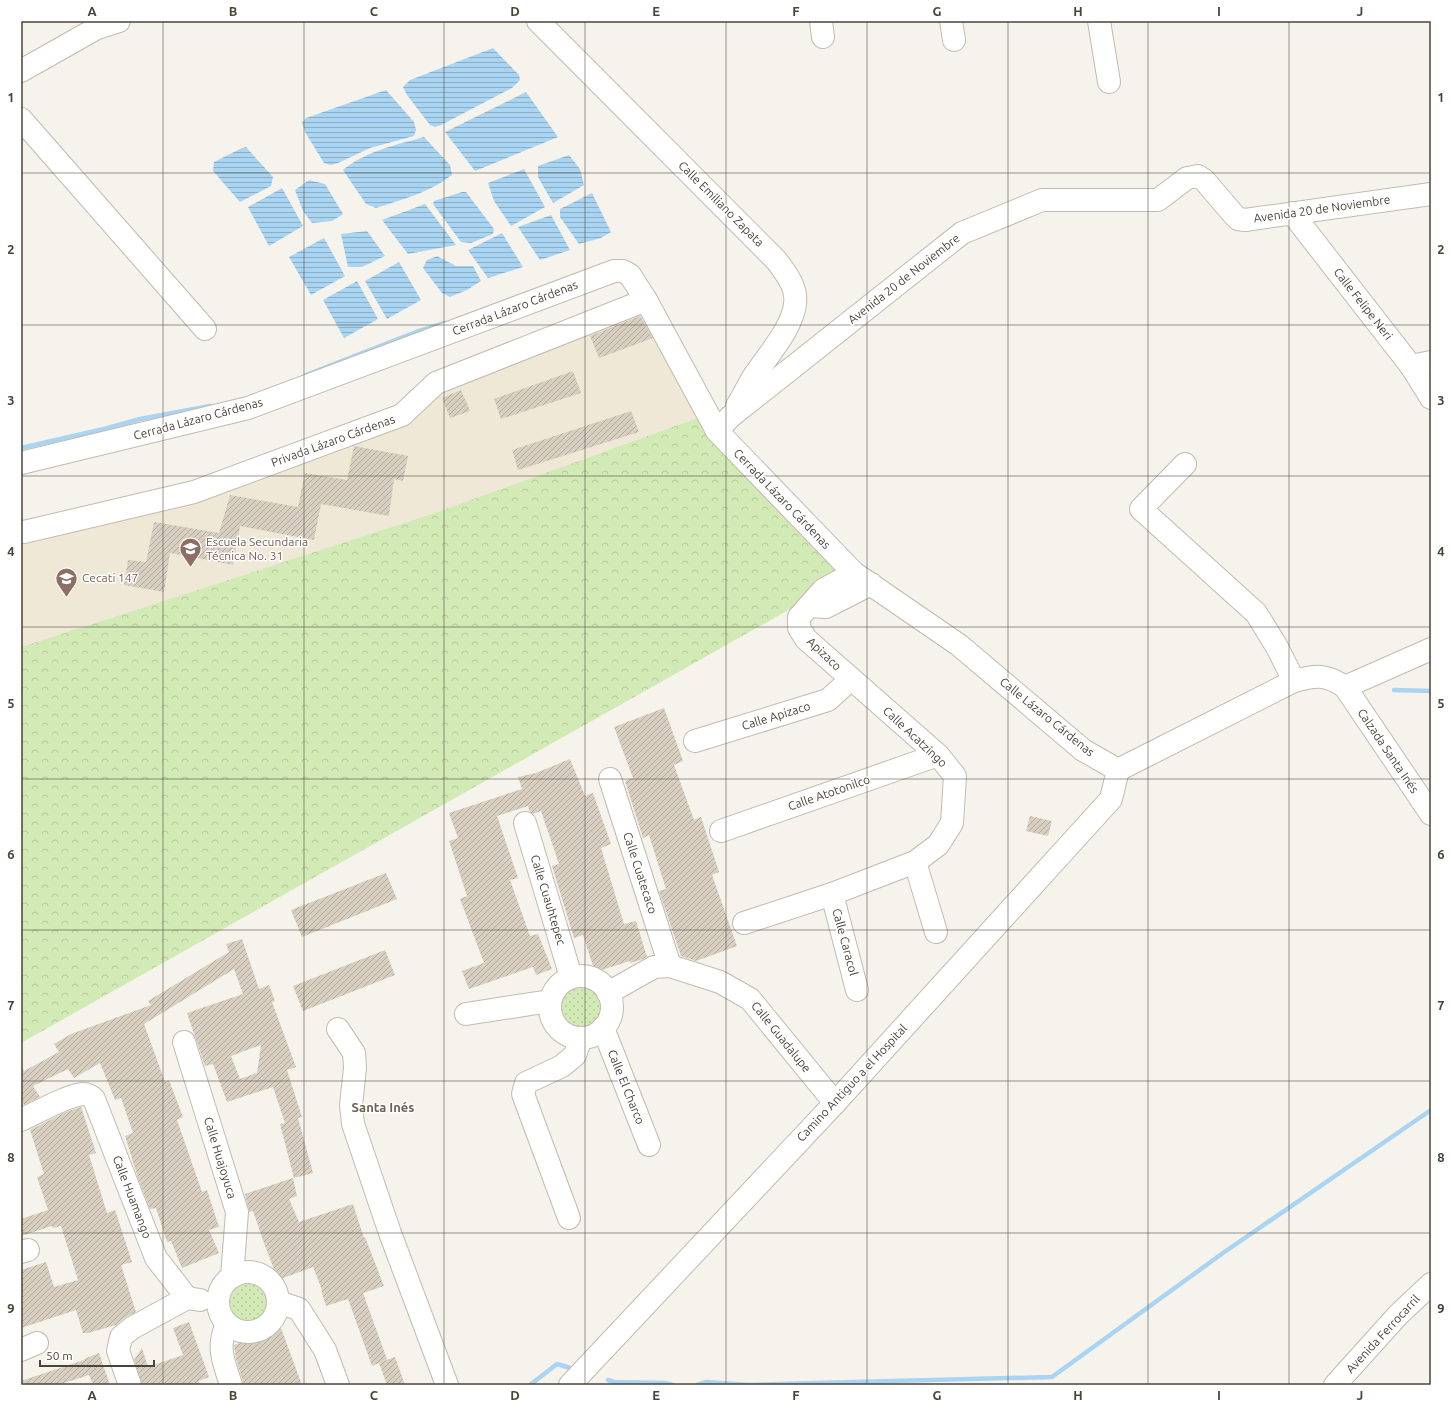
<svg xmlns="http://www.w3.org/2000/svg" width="1452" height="1406" viewBox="0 0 1452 1406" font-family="Ubuntu,sans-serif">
	<defs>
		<pattern id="forest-crowns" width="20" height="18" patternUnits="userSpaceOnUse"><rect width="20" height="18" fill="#d2eab5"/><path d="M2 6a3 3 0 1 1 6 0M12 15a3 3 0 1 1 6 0" fill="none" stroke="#b6ca9c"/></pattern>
		<pattern id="park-dots" width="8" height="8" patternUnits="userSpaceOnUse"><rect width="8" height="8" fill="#d2eab5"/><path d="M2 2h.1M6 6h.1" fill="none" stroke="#b6ca9c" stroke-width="1.8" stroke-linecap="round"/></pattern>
		<pattern id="water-rules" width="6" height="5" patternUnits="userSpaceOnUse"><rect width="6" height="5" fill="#a9d4f2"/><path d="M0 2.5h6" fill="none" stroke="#8caec5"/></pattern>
		<pattern id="building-hatch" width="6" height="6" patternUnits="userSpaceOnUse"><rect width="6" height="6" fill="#d8cfc1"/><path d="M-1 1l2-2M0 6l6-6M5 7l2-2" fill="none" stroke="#b1aa9e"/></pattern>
	</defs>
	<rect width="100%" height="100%" fill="#f6f3ec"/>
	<!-- education -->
	<polygon fill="#efe8d6" points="642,312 654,338 708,414 435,513 21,647 21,528 23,527 27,544 183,504 429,395"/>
	<!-- forest -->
	<polygon fill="url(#forest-crowns)" points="708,414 854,573 21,1043 21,647 435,513"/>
	<!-- park -->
	<g fill="url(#park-dots)">
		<circle cx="580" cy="1007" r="24"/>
		<circle cx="249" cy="1302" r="19"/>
	</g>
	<!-- water -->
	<g fill="url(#water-rules)">
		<polygon points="493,48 519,75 520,80 512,88 441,125 435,127 430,125 407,95 403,87 410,80"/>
		<polygon points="386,90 414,122 416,130 414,136 370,148 338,163 331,165 324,163 305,132 302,123 306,118"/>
		<polygon points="526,92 558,137 475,171 445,132"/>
		<path d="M424,137L450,165L452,175C431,192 401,200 376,208L366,204L343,170C366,151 396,145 424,137Z"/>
		<polygon points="246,147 273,177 271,186 240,202 213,171 214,162 240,149"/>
		<polygon points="569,155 580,169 584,185 553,203 538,177 538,166"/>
		<polygon points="524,169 545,207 511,226 494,201 488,183"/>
		<polygon points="309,180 325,184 343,214 332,221 312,223 303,211 295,190"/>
		<polygon points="282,188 303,226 269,246 248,207"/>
		<polygon points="462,192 466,192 494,229 493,234 471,243 461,242 433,204 434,201"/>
		<polygon points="592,193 611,232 601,238 579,244 560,217 560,209"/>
		<polygon points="425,204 456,245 408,254 382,220"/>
		<polygon points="551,215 570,250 540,260 518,227"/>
		<polygon points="367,231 385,256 362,267 348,267 341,234"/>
		<polygon points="502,233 523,267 488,278 468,250"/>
		<polygon points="324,238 345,276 311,295 289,257"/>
		<polygon points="437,256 456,266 473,266 481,281 467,290 450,297 442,293 423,268 427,260"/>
		<polygon points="399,262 421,300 387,319 365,281"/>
		<polygon points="357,281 378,319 344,338 323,300"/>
	</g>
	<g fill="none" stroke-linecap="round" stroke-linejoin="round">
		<!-- stream -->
		<g stroke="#a9d4f2" stroke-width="4.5">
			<polyline points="306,375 416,332 445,323"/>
			<polyline points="21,448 104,429 140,419 210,406"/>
			<polyline points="1394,690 1431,691"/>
			<polyline points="608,1380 614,1382 665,1383 673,1385"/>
			<polyline points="530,1385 557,1364 570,1368"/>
			<polyline points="697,1385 706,1382 749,1385 777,1384 1052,1377 1223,1253 1431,1110"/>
		</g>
	</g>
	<!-- building -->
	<g fill="url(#building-hatch)" fill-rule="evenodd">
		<polygon points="640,316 653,338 599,358 590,336"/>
		<polygon points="573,371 581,393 501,419 494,399"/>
		<polygon points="461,390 470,411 450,418 442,398"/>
		<polygon points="631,411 639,432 518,470 512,450"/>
		<polygon points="354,446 408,456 403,481 394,479 389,516 321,504 314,540 240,526 233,565 170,553 164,592 124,585 128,560 146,562 154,522 219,533 230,495 298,507 305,473 347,480"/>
		<polygon points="664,708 683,761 674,765 694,820 701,817 719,872 712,875 737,946 696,961 681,956 659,891 666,889 649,835 643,838 625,781 633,778 614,727"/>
		<polygon points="570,759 585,796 593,793 611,844 601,848 624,924 636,921 647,957 643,959 630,963 630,961 595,972 583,935 574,938 552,866 559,864 541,811 533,814 530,812 528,806 497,816 518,878 510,880 530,936 538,934 552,969 536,975 533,967 469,989 462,971 484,963 460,899 467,896 449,841 458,838 449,813 522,789 518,777 536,773"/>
		<polygon points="1030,816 1052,821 1048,836 1026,831"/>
		<polygon points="386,873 397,899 302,937 291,910"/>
		<path d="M242,939L259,989L269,985L275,1001L272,1002L296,1067L287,1070L302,1117L298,1118L313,1173L294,1178L280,1124L285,1123L273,1087L227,1102L213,1064L205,1066L187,1013L243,994L234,969L144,1024L165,1082L169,1080L183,1117L177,1120L202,1192L207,1190L219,1227L209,1230L219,1253L182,1268L171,1241L167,1242L156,1208L150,1209L138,1178L125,1136L133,1133L121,1098L115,1100L100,1063L74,1078L68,1069L33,1086L40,1097L24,1105L21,1099V1066L24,1071L59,1052L54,1044L71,1034L151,1005L148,1001L229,952L226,944ZM261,1045L257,1073L240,1079L231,1056Z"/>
		<polygon points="385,950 395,975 303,1011 293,986"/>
		<polygon points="81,1107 96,1153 89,1155 107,1213 115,1210 132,1262 121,1265 136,1312 126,1317 116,1325 88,1333 83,1333 76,1310 21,1328 21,1270 46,1262 54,1287 78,1280 61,1226 53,1228 52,1226 21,1236 21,1219 48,1210 37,1177 44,1174 30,1130 66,1112"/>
		<polygon points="293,1178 297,1196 289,1199 299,1222 353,1204 364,1238 365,1237 384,1286 363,1293 387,1359 380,1362 395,1357 405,1385 387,1385 379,1363 372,1366 348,1299 326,1306 321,1290 322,1290 313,1267 278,1280 264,1243 253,1211 249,1212 245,1194"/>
		<polygon points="189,1322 209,1377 199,1381 200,1385 142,1385 134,1360 142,1348 148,1367 183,1355 173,1328"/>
		<polygon points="281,1328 302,1385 244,1385 236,1359 234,1345"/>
		<polygon points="99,1353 110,1385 93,1385 89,1375 58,1385 21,1385 21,1381 84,1360 84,1359"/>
	</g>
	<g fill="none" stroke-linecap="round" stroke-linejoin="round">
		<defs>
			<g id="minor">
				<path d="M538,21L776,260C783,269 794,283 795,295C799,321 768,355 754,376C748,386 743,396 737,406"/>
				<polyline points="821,21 823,37"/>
				<polyline points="951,21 954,40"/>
				<polyline points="1099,21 1109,82"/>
				<polyline points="21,71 97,28 119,21"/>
				<polyline points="21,119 205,329"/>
				<polyline points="1292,213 1411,366 1431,398"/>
				<polyline points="1411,366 1431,362"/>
				<polyline points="717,431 730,417 962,233 1042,200 1158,200 1187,178 1198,176 1204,180 1234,215 1238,219 1245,220 1431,194"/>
				<polyline points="21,463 248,408 614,271 623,271 630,275 646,300 717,431 854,573 959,645 1083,750 1118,770"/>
				<polyline points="1185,464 1141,509 1256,613 1277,647 1294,681"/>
				<polyline points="24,532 194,492 402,415 436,383 646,300"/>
				<polyline points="809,606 826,607 871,584"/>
				<polyline points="1345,687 1431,649"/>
				<polyline points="695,741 828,700 851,679"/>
				<path d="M1118,770L1294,681C1316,675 1326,674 1345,687L1431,814"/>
				<polyline points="610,779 670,966"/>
				<polyline points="525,823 571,977"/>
				<polyline points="721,831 938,755"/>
				<polyline points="915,862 936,932"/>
				<polyline points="832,894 857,990"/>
				<polyline points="744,923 832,894 915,862 938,845 952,823 955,776 938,755 806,639 799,628 799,617 823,590 854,573"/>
				<circle cx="581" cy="1007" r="31"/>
				<polyline points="608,993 654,967 670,966 720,982 750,999 835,1103"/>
				<polyline points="466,1014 550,1001"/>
				<polyline points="603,1028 649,1145"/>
				<polyline points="338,1029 354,1053 355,1068 351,1105 353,1124 390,1233 447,1385"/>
				<polyline points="184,1042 237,1212 232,1277"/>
				<path d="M21,1120C36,1113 68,1095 83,1094C87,1094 91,1096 94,1099L156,1258L187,1298"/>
				<polyline points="569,1218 523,1094 526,1083 562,1066 575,1055 581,1038"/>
				<polyline points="21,1252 28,1250"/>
				<circle cx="248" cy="1302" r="30"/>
				<polyline points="278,1302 299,1309 325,1350 338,1385"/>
				<path d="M227,1324C216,1348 224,1362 231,1385"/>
				<polyline points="21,1350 37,1343"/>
				<polyline points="130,1385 118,1351 121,1337 132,1328 187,1298 200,1300"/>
				<polyline points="570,1385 835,1103 1111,799 1118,770"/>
				<polyline points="1335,1385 1398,1315 1431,1284"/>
			</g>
		</defs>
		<!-- minor casing -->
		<use href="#minor" stroke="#c2bbae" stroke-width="24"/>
		<!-- minor -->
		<use href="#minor" stroke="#fff" stroke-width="22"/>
	</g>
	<!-- grid -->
	<path fill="none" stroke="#4b4439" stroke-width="1" stroke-opacity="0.55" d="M163,21V1385M304,21V1385M444,21V1385M585,21V1385M726,21V1385M867,21V1385M1008,21V1385M1148,21V1385M1289,21V1385M21,173H1431M21,325H1431M21,476H1431M21,627H1431M21,779H1431M21,930H1431M21,1081H1431M21,1233H1431"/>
	<!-- icons -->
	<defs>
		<symbol id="school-pin" viewBox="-11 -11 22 30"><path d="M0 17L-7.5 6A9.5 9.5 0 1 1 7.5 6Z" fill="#8d6e63" stroke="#fff"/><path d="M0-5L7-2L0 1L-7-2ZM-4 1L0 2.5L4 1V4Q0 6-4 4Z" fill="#fff"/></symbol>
	</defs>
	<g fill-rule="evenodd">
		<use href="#school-pin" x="178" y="536" width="25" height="34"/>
		<use href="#school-pin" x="54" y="566" width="25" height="34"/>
	</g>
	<g text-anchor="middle" stroke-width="3" stroke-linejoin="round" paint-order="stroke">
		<!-- street labels -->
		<g font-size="12" fill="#4b4439" stroke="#fff">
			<text transform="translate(721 204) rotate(45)" y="4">Calle Emiliano Zapata</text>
			<text transform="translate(1322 209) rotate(-8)" y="4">Avenida 20 de Noviembre</text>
			<text transform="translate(904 279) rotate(-38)" y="4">Avenida 20 de Noviembre</text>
			<text transform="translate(1363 304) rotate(52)" y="4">Calle Felipe Neri</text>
			<text transform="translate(515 308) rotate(-21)" y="4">Cerrada Lázaro Cárdenas</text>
			<text transform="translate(198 419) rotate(-15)" y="4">Cerrada Lázaro Cárdenas</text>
			<text transform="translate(333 441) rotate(-20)" y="4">Privada Lázaro Cárdenas</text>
			<text transform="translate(782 499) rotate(46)" y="4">Cerrada Lázaro Cárdenas</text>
			<text transform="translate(824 654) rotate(43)" y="4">Apizaco</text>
			<text transform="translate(776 716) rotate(-17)" y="4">Calle Apizaco</text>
			<text transform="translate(1047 717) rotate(39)" y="4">Calle Lázaro Cárdenas</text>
			<text transform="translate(915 737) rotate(43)" y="4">Calle Acatzingo</text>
			<text transform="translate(1388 751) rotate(56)" y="4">Calzada Santa Inés</text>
			<text transform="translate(829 793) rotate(-19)" y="4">Calle Atotonilco</text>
			<text transform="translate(640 873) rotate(72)" y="4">Calle Cuatecaco</text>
			<text transform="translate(548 900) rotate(73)" y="4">Calle Cuauhtepec</text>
			<text transform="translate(845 942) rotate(75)" y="4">Calle Caracol</text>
			<text transform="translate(781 1037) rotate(51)" y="4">Calle Guadalupe</text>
			<text transform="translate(852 1083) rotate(-47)" y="4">Camino Antiguo a el Hospital</text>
			<text transform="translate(626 1087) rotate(68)" y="4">Calle El Charco</text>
			<text transform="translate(220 1158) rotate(73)" y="4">Calle Huajoyuca</text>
			<text transform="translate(132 1197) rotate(69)" y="4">Calle Huamango</text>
			<text transform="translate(1383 1334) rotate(-47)" y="4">Avenida Ferrocarril</text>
		</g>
		<!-- education labels -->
		<g font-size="12" fill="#785e54" stroke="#fff" text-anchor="start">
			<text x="206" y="546">Escuela Secundaria<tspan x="206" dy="14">Técnica No. 31</tspan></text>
			<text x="82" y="582">Cecati 147</text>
		</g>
		<!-- neighbourhood labels -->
		<g font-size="13" font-weight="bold" fill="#6e6250" stroke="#fff">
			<text x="383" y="1112">Santa Inés</text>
		</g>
	</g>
	<!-- border -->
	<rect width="1452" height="1406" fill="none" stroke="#ffffff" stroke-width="44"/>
	<!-- scale -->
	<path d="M40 1360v6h114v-6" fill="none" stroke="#4b4439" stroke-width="2"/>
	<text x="46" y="1360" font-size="12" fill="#4b4439" stroke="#ffffff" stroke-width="3" paint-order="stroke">50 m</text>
	<rect x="22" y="22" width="1408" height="1362" fill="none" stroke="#4b4439" stroke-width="1.5"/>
	<g font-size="13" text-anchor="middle" font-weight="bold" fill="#4b4439">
		<text x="92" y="16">A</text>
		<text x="233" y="16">B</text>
		<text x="374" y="16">C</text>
		<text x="515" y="16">D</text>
		<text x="656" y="16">E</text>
		<text x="796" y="16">F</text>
		<text x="937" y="16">G</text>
		<text x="1078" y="16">H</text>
		<text x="1219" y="16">I</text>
		<text x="1360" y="16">J</text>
		<text x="11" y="102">1</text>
		<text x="1441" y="102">1</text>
		<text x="11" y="254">2</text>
		<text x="1441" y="254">2</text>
		<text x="11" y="405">3</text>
		<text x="1441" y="405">3</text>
		<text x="11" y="556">4</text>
		<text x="1441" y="556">4</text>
		<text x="11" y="708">5</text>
		<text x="1441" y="708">5</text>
		<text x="11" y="859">6</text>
		<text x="1441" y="859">6</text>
		<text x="11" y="1010">7</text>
		<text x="1441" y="1010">7</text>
		<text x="11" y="1162">8</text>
		<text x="1441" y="1162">8</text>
		<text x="11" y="1313">9</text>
		<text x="1441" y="1313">9</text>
		<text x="92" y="1400">A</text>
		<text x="233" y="1400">B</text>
		<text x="374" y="1400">C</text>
		<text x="515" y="1400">D</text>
		<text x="656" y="1400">E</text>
		<text x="796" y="1400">F</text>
		<text x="937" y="1400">G</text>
		<text x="1078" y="1400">H</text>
		<text x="1219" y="1400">I</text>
		<text x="1360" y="1400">J</text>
	</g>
</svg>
